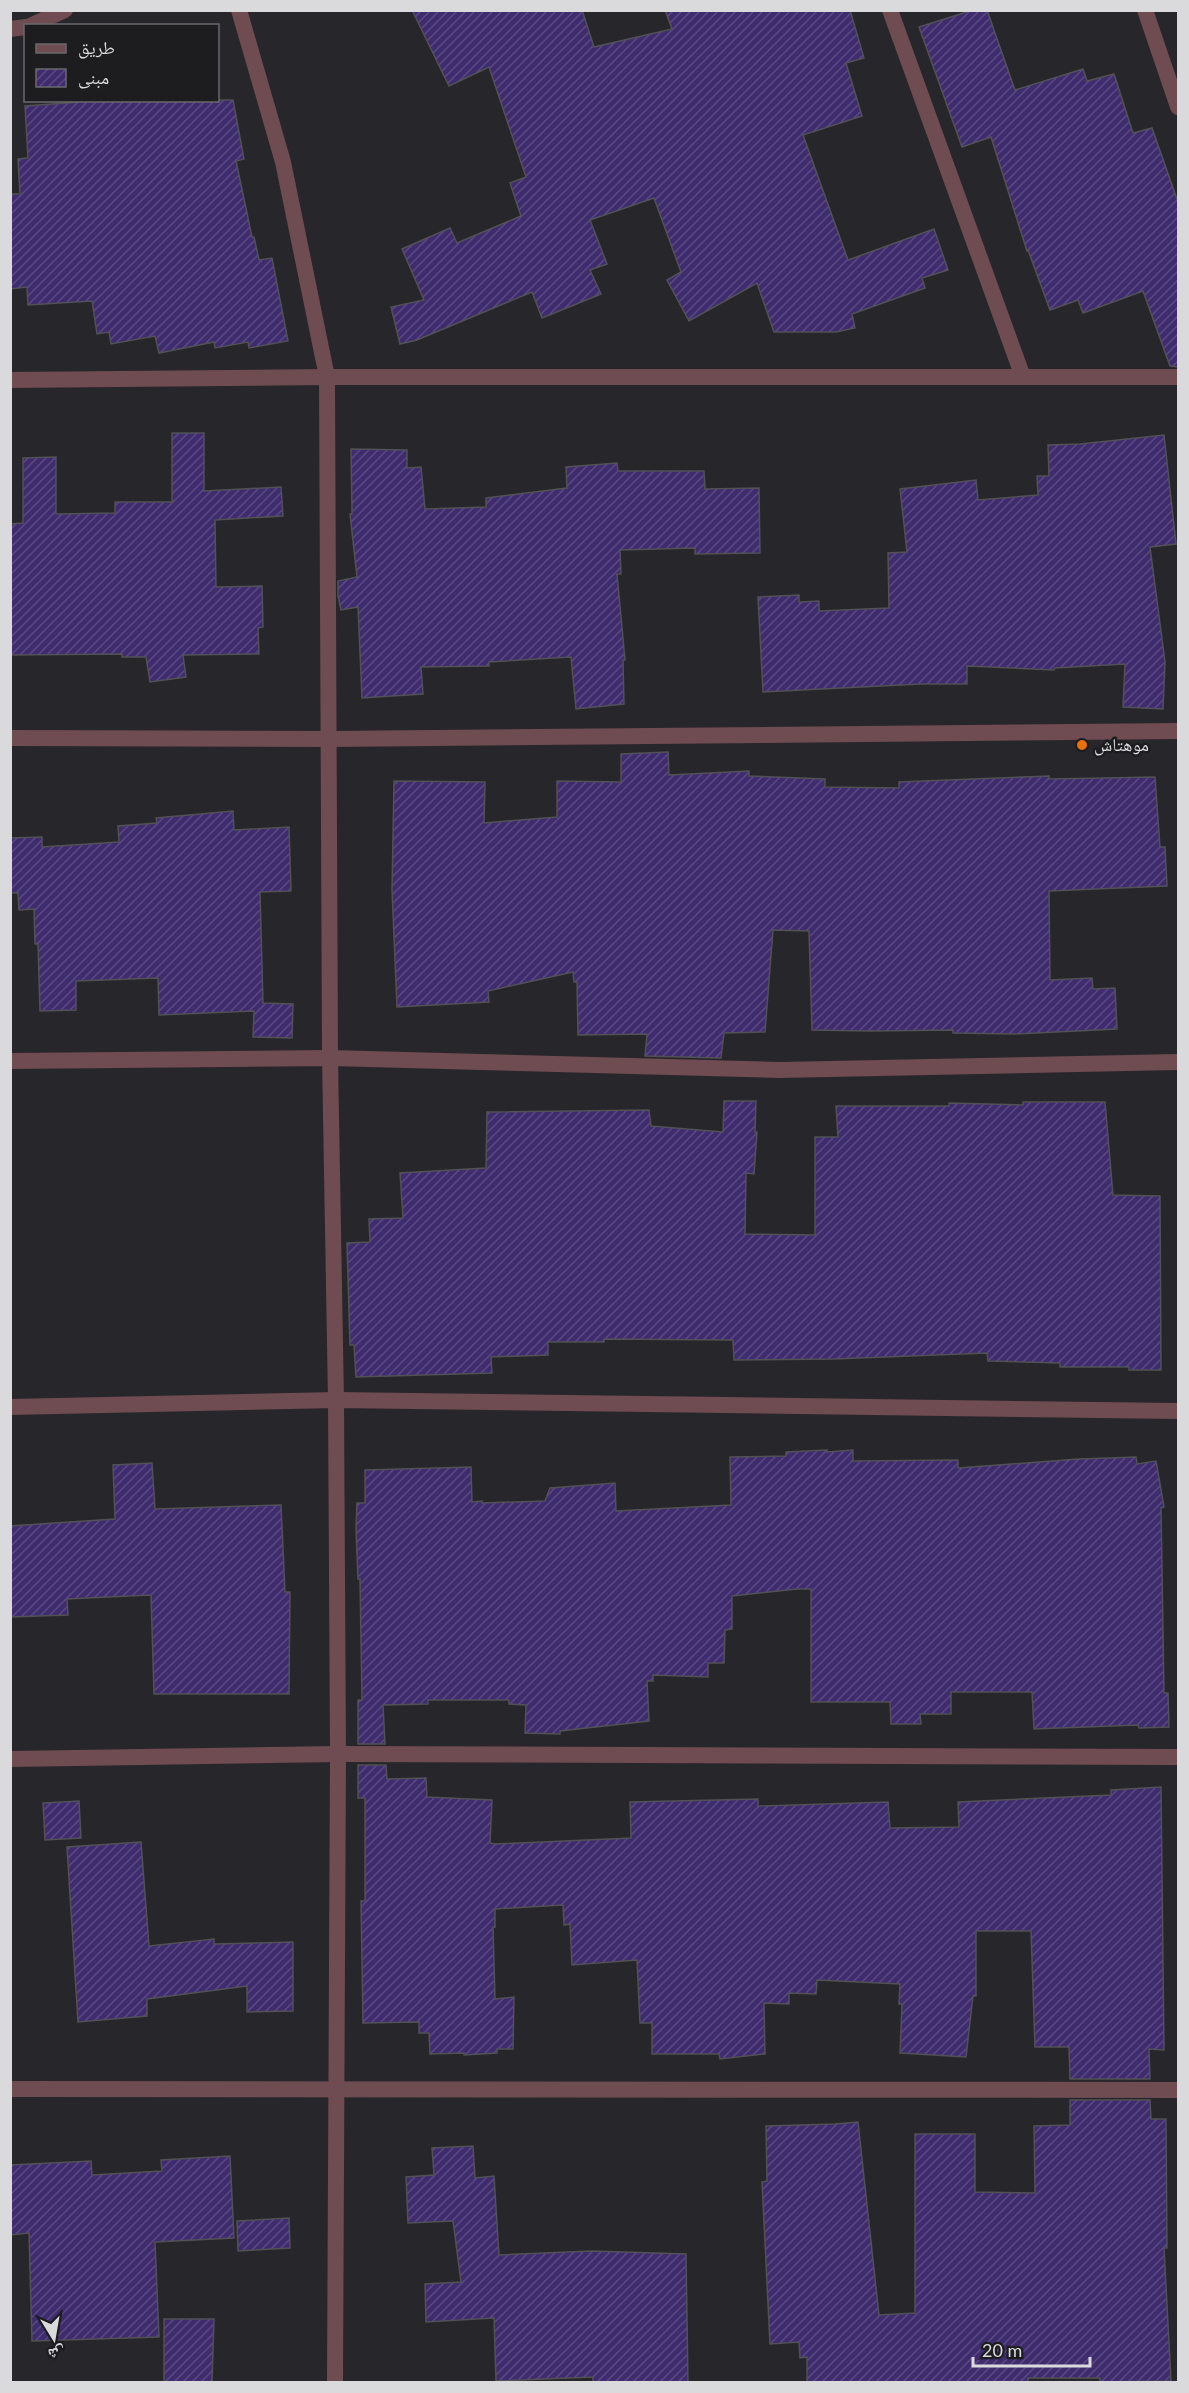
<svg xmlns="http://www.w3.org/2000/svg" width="1189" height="2393" viewBox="0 0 1189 2393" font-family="Lato,'Noto Naskh Arabic',sans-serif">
	<defs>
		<pattern id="building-hatch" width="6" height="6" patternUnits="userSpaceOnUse" patternTransform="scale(1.5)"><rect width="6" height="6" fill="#3e2c6e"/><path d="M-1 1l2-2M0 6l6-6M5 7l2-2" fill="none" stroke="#594a82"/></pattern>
	</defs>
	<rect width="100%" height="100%" fill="#27262a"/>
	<!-- building -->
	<g fill="url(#building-hatch)" stroke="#525156" stroke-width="1.5">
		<polygon points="412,10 582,10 594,47 672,29 665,10 850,10 864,58 846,63 862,116 803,135 848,260 934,229 948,270 922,278 925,288 852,314 855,328 836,332 774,332 757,283 689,321 667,280 681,272 654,198 590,220 607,264 590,270 601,294 542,318 532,292 417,340 400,344 391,307 424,300 402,249 450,228 457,243 521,216 510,183 526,177 489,67 449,86"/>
		<polygon points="973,10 987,10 1015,90 1083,69 1087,81 1114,74 1133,133 1152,128 1179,205 1179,367 1170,366 1143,291 1083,313 1078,300 1050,310 1028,250 1027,251 991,137 962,147 919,27"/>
		<polygon points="106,100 233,100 244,159 236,161 252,237 254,237 259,260 272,258 288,341 249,348 248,342 215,348 214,342 159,353 155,336 111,344 109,332 97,334 92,301 28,305 27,287 10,289 10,194 20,194 18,159 28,158 25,106"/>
		<polygon points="172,433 204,433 204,491 281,487 283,516 215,520 216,587 262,586 263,627 258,628 259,654 183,655 186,677 150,682 146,657 122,657 122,654 10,655 10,524 23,523 23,458 56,457 56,514 115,513 115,502 172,502"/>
		<polygon points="1164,435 1176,544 1150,547 1165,662 1163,709 1123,707 1125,664 1055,668 1054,670 967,666 967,684 921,684 763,692 758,597 799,595 799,602 819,601 819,611 889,608 888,553 907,552 900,489 976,480 978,500 1038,495 1037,476 1049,476 1048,445 1080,444"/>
		<polygon points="351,449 407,450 407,468 421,467 425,509 486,507 486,498 567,488 566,467 617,463 618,471 704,471 705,489 759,488 760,553 695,554 695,548 620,550 621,574 617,574 625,660 623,660 624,704 576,709 571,657 489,662 489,666 421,667 423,694 362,698 358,607 341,610 338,596 338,581 357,577 350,514 352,514"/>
		<polygon points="668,752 669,775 749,771 749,776 825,779 825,787 899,788 899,782 1049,776 1049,779 1155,777 1160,847 1165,847 1167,886 1049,891 1050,980 1092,978 1093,989 1115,988 1117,1029 1014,1034 953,1033 953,1030 870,1031 812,1030 809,931 773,930 765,1032 724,1033 721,1058 645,1056 647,1034 578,1035 577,982 574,982 573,972 488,991 489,1002 397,1007 392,890 394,781 485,782 484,823 557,817 557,781 621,782 621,754"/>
		<polygon points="233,811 234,830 289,827 291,891 260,892 263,1003 293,1004 292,1038 253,1037 254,1011 159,1015 158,978 76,981 76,1010 40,1011 38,944 35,944 34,909 19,910 18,893 10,893 10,838 42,837 42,847 119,842 118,826 157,823 156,818"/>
		<polygon points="724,1101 756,1101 755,1132 757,1132 754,1174 746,1173 745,1234 815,1235 815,1137 838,1137 836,1106 949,1106 949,1103 1023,1105 1023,1102 1105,1102 1113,1195 1160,1196 1161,1370 1129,1370 1129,1367 1060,1367 1060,1363 988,1361 987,1353 834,1359 734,1360 733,1340 604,1339 604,1342 548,1342 548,1355 491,1357 492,1373 356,1377 354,1345 350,1345 347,1243 370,1242 369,1219 403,1218 400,1173 486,1168 487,1112 649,1110 651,1126 723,1132"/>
		<polygon points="827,1450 827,1452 853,1450 853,1461 958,1460 958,1468 1079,1459 1136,1457 1137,1464 1156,1461 1164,1507 1161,1508 1164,1693 1168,1693 1169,1727 1139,1728 1138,1725 1034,1729 1032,1692 951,1692 951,1714 920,1714 921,1724 891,1724 890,1702 811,1702 811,1589 797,1589 732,1596 732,1629 725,1630 724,1663 708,1663 708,1677 653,1675 653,1681 647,1681 649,1721 560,1731 560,1734 525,1733 526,1705 509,1704 509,1700 428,1700 428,1704 383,1705 385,1744 358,1744 358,1700 362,1700 360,1579 358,1579 356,1529 357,1503 365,1503 365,1470 471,1467 472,1502 482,1501 482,1503 545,1501 550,1488 615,1483 616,1511 731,1505 730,1457 786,1456 786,1452"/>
		<polygon points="152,1463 155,1509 281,1505 285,1592 290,1592 289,1694 154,1694 151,1595 67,1599 68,1615 10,1617 10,1526 115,1519 113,1465"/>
		<polygon points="358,1765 386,1765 387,1779 426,1778 427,1797 492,1800 490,1843 494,1844 631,1838 630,1802 758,1799 758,1806 888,1802 890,1828 959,1827 958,1802 1111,1795 1111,1790 1161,1787 1164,2050 1149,2049 1150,2079 1070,2079 1069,2047 1035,2047 1031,1931 976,1931 976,1996 973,1996 966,2057 900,2053 902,2004 899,2004 900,1984 817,1980 816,1994 789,1993 789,2004 764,2003 765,2054 720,2059 719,2054 652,2054 652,2023 640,2023 637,1960 572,1965 570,1924 564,1925 563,1905 495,1909 495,1927 493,1927 495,1999 514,1997 513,2049 497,2049 497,2053 464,2055 464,2053 430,2054 429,2033 419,2033 419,2022 363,2023 361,1901 365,1901 365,1798 358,1798"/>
		<polygon points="79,1801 81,1838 45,1840 43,1803"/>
		<polygon points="141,1842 149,1946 214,1939 214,1944 293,1942 293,2011 247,2012 247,1986 147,1999 147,2016 78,2022 67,1847"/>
		<polygon points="1070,2100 1150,2100 1151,2119 1166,2119 1167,2248 1164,2248 1171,2381 1100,2382 1100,2378 1028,2378 1028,2382 807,2382 807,2357 800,2358 799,2342 770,2344 762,2182 767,2181 766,2126 835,2124 858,2122 879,2315 915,2313 915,2134 975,2134 975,2192 1035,2193 1034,2126 1070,2125"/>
		<polygon points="473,2146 475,2178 494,2176 499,2255 592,2251 686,2254 688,2382 593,2382 593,2377 496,2381 494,2318 426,2322 425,2284 461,2282 453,2221 408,2223 406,2177 434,2175 432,2148"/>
		<polygon points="230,2156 234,2238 155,2242 159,2337 32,2341 29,2233 10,2235 10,2165 91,2161 92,2175 162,2171 161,2160"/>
		<polygon points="289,2218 290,2248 238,2251 237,2221"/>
		<polygon points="164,2319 214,2319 212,2382 164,2382"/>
	</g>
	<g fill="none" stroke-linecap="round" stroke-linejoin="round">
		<!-- minor -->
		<g stroke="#6f4b52" stroke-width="16">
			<polyline points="239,10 283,162 327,377 330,1058 336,1400 338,1754 335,2382"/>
			<polyline points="890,10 1023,377"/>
			<polyline points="1145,10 1178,107"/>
			<polyline points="30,26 65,10"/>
			<polyline points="10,29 26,27"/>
			<polyline points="10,380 327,377 1178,377"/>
			<polyline points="10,738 330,739 1178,731"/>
			<polyline points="10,1061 330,1058 779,1070 1178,1062"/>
			<polyline points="10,1407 336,1400 1178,1411"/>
			<polyline points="10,1759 338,1754 1178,1757"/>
			<polyline points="10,2089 1178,2090"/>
		</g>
	</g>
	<!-- markers -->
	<circle fill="#e8710a" stroke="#1d1d20" stroke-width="2" cx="1082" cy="745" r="6"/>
	<g text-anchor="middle" stroke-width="5" stroke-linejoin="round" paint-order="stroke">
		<!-- poi labels -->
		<g font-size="18" fill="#dadadd" stroke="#1d1d20" text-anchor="start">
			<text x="1094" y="751">موهتاش</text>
		</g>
	</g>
	<!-- border -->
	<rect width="1189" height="2393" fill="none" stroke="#dadadd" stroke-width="24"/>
	<!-- legend -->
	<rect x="24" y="24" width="195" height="78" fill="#1d1d20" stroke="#69696c" stroke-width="1.5"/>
	<rect x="36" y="44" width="30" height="9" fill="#6f4b52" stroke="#69696c" stroke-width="1.5"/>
	<text x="78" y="54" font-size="18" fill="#dadadd">طريق</text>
	<rect x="36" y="69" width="30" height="18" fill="url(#building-hatch)" stroke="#69696c" stroke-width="1.5"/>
	<text x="78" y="84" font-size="18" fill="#dadadd">مبنى</text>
	<!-- north arrow -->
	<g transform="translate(54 2339) rotate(169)" stroke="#1d1d20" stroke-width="4.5" paint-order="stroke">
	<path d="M0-4.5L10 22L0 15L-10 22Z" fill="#dadadd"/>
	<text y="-9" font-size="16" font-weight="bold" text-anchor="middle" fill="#dadadd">ش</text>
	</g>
	<!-- scale -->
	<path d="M973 2357v9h117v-9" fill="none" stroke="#dadadd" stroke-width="3"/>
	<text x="982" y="2357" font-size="18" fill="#dadadd" stroke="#1d1d20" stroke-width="4.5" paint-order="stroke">20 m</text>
</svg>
